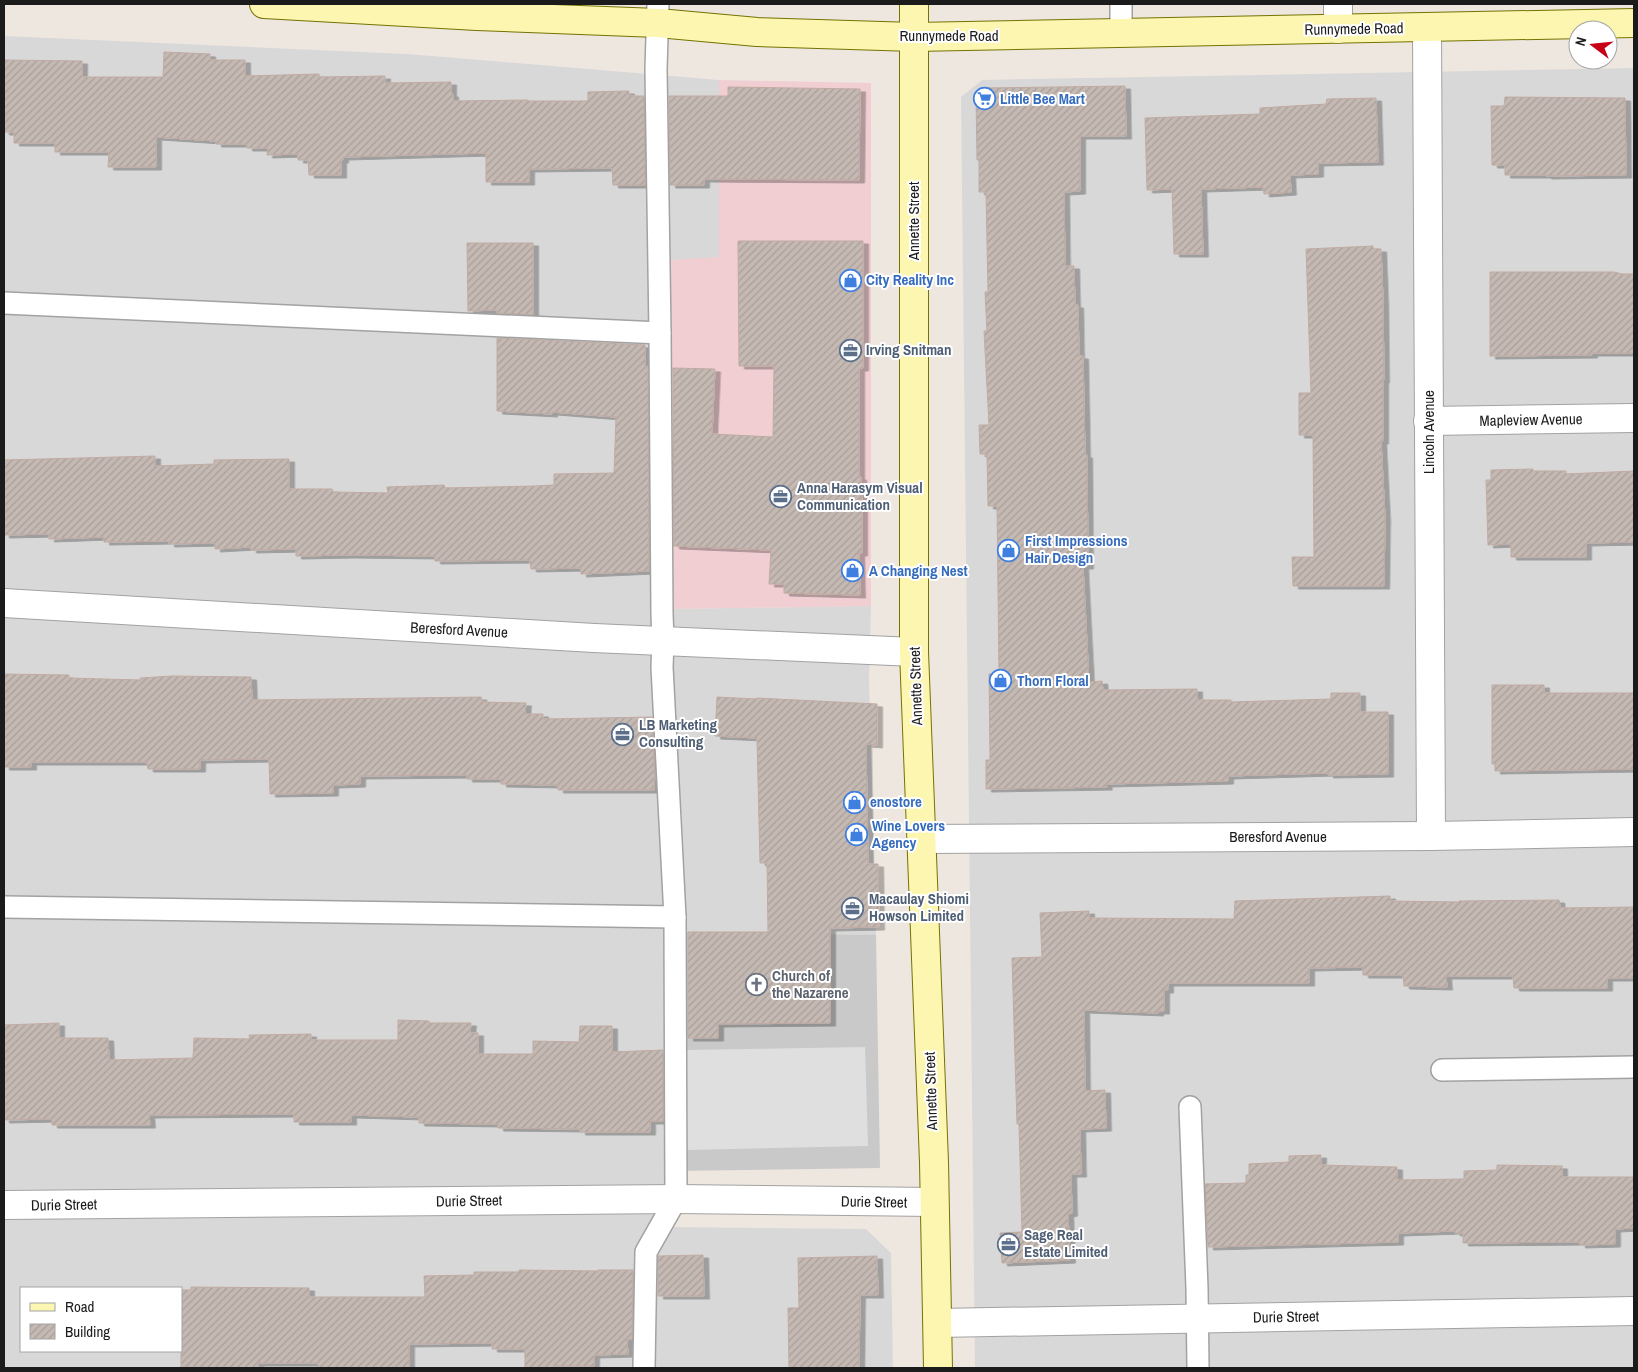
<svg xmlns="http://www.w3.org/2000/svg" width="1638" height="1372" viewBox="0 0 1638 1372" font-family="'Archivo Narrow',sans-serif">
	<defs>
		<pattern id="building-hatch" width="6" height="6" patternUnits="userSpaceOnUse" patternTransform="scale(1.25)"><rect width="6" height="6" fill="#c5b9b3"/><path d="M-1 1l2-2M0 6l6-6M5 7l2-2" fill="none" stroke="#a99e99"/></pattern>
		<filter id="shadow"><feDropShadow dx="5.5" dy="3" stdDeviation="0" flood-color="#0004"/></filter>
	</defs>
	<rect width="100%" height="100%" fill="#eee7e0"/>
	<!-- residential -->
	<g fill="#d9d8d8" fill-rule="evenodd">
		<path d="M4,36L408,54L719,80V258L669,260L670,609L871,606L869,678L876,935L674,932V1227L866,1229L891,1253L893,1368H4ZM21,1288H181V1351H21Z"/>
		<polygon points="1634,68 1634,1368 975,1368 961,97 982,80"/>
	</g>
	<!-- commercial -->
	<polygon fill="#f0ced1" points="719,80 871,83 871,606 670,609 669,260 719,257"/>
	<!-- religious -->
	<polygon fill="#c9c9c9" points="674,932 876,935 880,1168 674,1171"/>
	<!-- parking -->
	<polygon fill="#dfdfdf" points="865,1047 868,1146 685,1150 684,1050"/>
	<!-- building -->
	<g fill="url(#building-hatch)" stroke="#c0aba2" filter="url(#shadow)">
		<polygon points="164,52 210,54 210,60 245,60 245,76 319,74 319,77 385,76 385,83 451,82 451,94 453,94 453,101 528,100 528,101 588,101 588,92 629,91 629,96 644,96 645,185 613,185 612,168 529,169 529,182 486,182 486,153 343,157 343,160 341,160 341,175 309,175 308,160 298,160 298,154 267,155 268,148 247,148 247,144 216,144 216,141 156,137 156,167 108,167 109,152 55,152 55,143 14,143 14,132 4,132 4,60 82,61 82,77 163,77"/>
		<polygon points="1125,86 1126,136 1080,136 1080,191 1064,192 1065,266 1074,266 1075,305 1078,305 1079,356 1083,356 1085,455 1087,455 1088,566 1083,566 1089,682 1102,681 1103,690 1197,689 1197,700 1231,700 1231,702 1331,699 1331,693 1360,693 1360,712 1388,712 1388,774 1328,775 1328,773 1228,776 1228,781 1106,784 1107,787 986,789 986,760 990,760 989,674 999,674 997,506 988,506 987,454 980,454 979,425 989,425 984,331 987,331 985,292 988,292 986,192 979,192 979,160 977,160 976,96 985,88"/>
		<polygon points="728,87 860,89 859,180 704,179 704,185 670,185 669,96 728,96"/>
		<polygon points="1505,97 1625,98 1626,175 1546,176 1546,175 1505,175 1505,165 1492,165 1491,106 1504,106"/>
		<polygon points="1376,98 1378,162 1318,163 1318,174 1290,175 1291,192 1264,194 1263,187 1201,189 1203,254 1174,254 1172,189 1147,190 1145,118 1260,114 1260,108 1326,104 1327,99"/>
		<polygon points="738,241 863,241 863,368 859,368 859,477 861,477 862,504 862,553 859,553 860,595 784,593 784,584 769,584 771,550 674,546 673,368 715,369 712,434 773,437 774,366 739,366"/>
		<polygon points="467,243 533,243 533,315 497,313 497,310 468,311"/>
		<polygon points="1373,246 1373,249 1381,249 1383,300 1384,380 1383,380 1383,441 1381,441 1385,517 1384,586 1293,586 1292,557 1314,557 1313,435 1299,435 1299,393 1311,393 1306,249"/>
		<polygon points="1490,272 1614,272 1622,274 1634,274 1634,353 1592,353 1592,355 1490,356"/>
		<polygon points="497,338 645,345 645,367 648,367 649,571 581,574 581,568 531,569 530,560 435,561 435,556 349,555 296,556 296,549 251,550 251,547 215,549 215,543 169,544 169,541 104,542 104,537 49,539 49,534 4,535 4,460 155,456 155,466 214,464 214,460 289,459 289,489 332,489 333,492 388,493 387,487 444,485 445,488 534,486 554,485 554,474 614,473 616,417 552,412 552,414 497,411"/>
		<polygon points="1533,469 1533,471 1566,471 1566,474 1634,471 1634,542 1586,543 1586,557 1511,557 1511,544 1488,545 1486,480 1491,480 1491,470"/>
		<polygon points="4,674 69,675 69,678 141,680 140,678 172,676 251,677 252,700 481,697 482,702 526,703 525,714 543,714 543,719 652,717 655,780 654,780 654,790 558,790 558,785 501,784 501,779 467,779 467,775 360,776 360,784 333,785 333,793 270,794 269,759 200,760 200,769 148,769 147,762 31,762 31,767 4,767"/>
		<polygon points="1492,685 1544,685 1544,693 1634,693 1634,769 1495,771 1495,764 1492,764"/>
		<polygon points="717,697 757,699 757,698 877,704 877,745 866,744 868,864 878,864 879,927 830,928 830,1023 718,1024 718,1038 688,1038 688,932 768,932 767,863 760,863 757,738 715,736"/>
		<polygon points="1390,896 1390,901 1460,902 1459,901 1559,900 1560,907 1562,908 1634,907 1634,978 1607,978 1607,988 1514,988 1513,976 1446,976 1447,987 1404,986 1403,975 1363,975 1363,967 1309,968 1309,983 1168,983 1168,990 1164,990 1164,1011 1158,1011 1158,1013 1084,1010 1085,1091 1105,1090 1106,1128 1080,1129 1081,1174 1071,1174 1072,1213 1068,1214 1070,1260 1002,1263 1000,1233 1022,1232 1019,1124 1017,1124 1012,958 1042,957 1040,913 1089,911 1089,918 1234,919 1235,901"/>
		<polygon points="398,1020 429,1021 429,1023 471,1023 470,1033 478,1033 478,1054 533,1054 533,1041 579,1042 580,1026 612,1026 612,1052 663,1050 663,1121 650,1121 650,1132 580,1132 580,1129 498,1128 498,1124 419,1123 419,1117 351,1115 351,1122 294,1122 294,1114 149,1115 150,1125 52,1125 52,1119 4,1120 4,1025 59,1023 59,1038 108,1038 109,1060 193,1058 194,1038 250,1039 249,1035 253,1035 311,1034 311,1040 398,1040"/>
		<polygon points="1321,1155 1321,1165 1397,1167 1397,1180 1464,1179 1464,1171 1497,1170 1497,1165 1562,1166 1562,1177 1634,1177 1634,1228 1615,1229 1615,1244 1580,1245 1580,1242 1463,1243 1463,1233 1455,1233 1455,1231 1398,1233 1398,1242 1208,1247 1205,1184 1246,1183 1246,1175 1249,1175 1249,1164 1289,1162 1289,1156"/>
		<polygon points="703,1255 704,1296 658,1296 658,1256"/>
		<polygon points="877,1256 878,1295 860,1295 859,1368 789,1368 788,1308 799,1308 798,1258"/>
		<polygon points="519,1270 598,1271 598,1270 633,1270 632,1339 627,1340 628,1354 594,1355 594,1366 553,1366 553,1368 525,1368 525,1349 492,1349 492,1343 409,1344 409,1368 319,1368 318,1363 258,1363 258,1368 181,1367 181,1290 191,1290 191,1287 309,1288 309,1297 425,1297 424,1276 474,1275 474,1272 519,1272"/>
	</g>
	<g fill="none" stroke-linecap="round" stroke-linejoin="round">
		<defs>
			<g id="lane">
				<polyline points="1121,33 1121,4"/>
				<polyline points="4,303 660,333"/>
				<polyline points="4,907 675,917"/>
				<polyline points="1442,1070 1634,1067"/>
				<polyline points="1190,1107 1197,1288 1198,1368"/>
				<polyline points="644,1368 646,1252 676,1199 675,917 662,667 663,641 662,614 660,333 656,69 658,4"/>
			</g>
			<g id="street">
				<polyline points="1427,27 1431,836"/>
				<polyline points="1338,29 1338,4"/>
				<polyline points="1428,421 1634,418"/>
				<polyline points="4,603 594,638 914,652"/>
				<polyline points="922,839 1431,836 1634,832"/>
				<polyline points="4,1205 676,1199 934,1202"/>
				<polyline points="938,1323 1634,1311"/>
			</g>
			<g id="secondary">
				<polyline points="264,4 477,16 658,23 757,32 914,37 1634,23"/>
				<polyline points="914,4 914,652 934,1162 938,1368"/>
			</g>
		</defs>
		<!-- lane casing -->
		<use href="#lane" stroke="#a2a2a2" stroke-width="24"/>
		<!-- street casing -->
		<use href="#street" stroke="#a2a2a2" stroke-width="30"/>
		<!-- secondary casing -->
		<use href="#secondary" stroke="#747300" stroke-width="30"/>
		<!-- lane -->
		<use href="#lane" stroke="#fff" stroke-width="21"/>
		<!-- street -->
		<use href="#street" stroke="#fff" stroke-width="28"/>
		<!-- secondary -->
		<use href="#secondary" stroke="#fcf6b0" stroke-width="28"/>
	</g>
	<!-- icons -->
	<defs>
		<symbol id="supermarket-ring" viewBox="-11 -11 22 22"><circle r="9.5" fill="#fff" stroke="#3f7fe0" stroke-width="1.5"/><path d="M-6-5.5h2.5l.6 2H6L4.5 2H-2.5L-4.4-4H-6ZM-1.5 3.2a1.3 1.3 0 1 0 .1 0ZM3 3.2a1.3 1.3 0 1 0 .1 0Z" fill="#3f7fe0"/></symbol>
		<symbol id="shop-ring" viewBox="-11 -11 22 22"><circle r="9.5" fill="#fff" stroke="#3f7fe0" stroke-width="1.5"/><path d="M-5-2.5h2.3a2.7 3.5 0 0 1 5.4 0H5L5.5 6h-11ZM-1.5-2.5h3a1.5 2.3 0 0 0-3 0Z" fill="#3f7fe0"/></symbol>
		<symbol id="office-ring" viewBox="-11 -11 22 22"><circle r="9.5" fill="#fff" stroke="#5c6f8a" stroke-width="1.5"/><path d="M-6-3h4V-5.5h4V-3h4V5H-6ZM-1-4.5V-3h2v-1.5ZM-6 0V1H6V0Z" fill="#5c6f8a"/></symbol>
		<symbol id="church-ring" viewBox="-11 -11 22 22"><circle r="9.5" fill="#fff" stroke="#6b7280" stroke-width="1.5"/><path d="M-1.2-6h2.4v3.5h3.3v2.4h-3.3V6h-2.4V-.1h-3.3v-2.4h3.3Z" fill="#6b7280"/></symbol>
	</defs>
	<g fill-rule="evenodd">
		<use href="#supermarket-ring" x="972" y="86" width="25" height="25"/>
		<use href="#shop-ring" x="838" y="268" width="25" height="25"/>
		<use href="#office-ring" x="838" y="338" width="25" height="25"/>
		<use href="#office-ring" x="768" y="484" width="25" height="25"/>
		<use href="#shop-ring" x="996" y="538" width="25" height="25"/>
		<use href="#shop-ring" x="840" y="558" width="25" height="25"/>
		<use href="#shop-ring" x="988" y="668" width="25" height="25"/>
		<use href="#office-ring" x="610" y="722" width="25" height="25"/>
		<use href="#shop-ring" x="842" y="790" width="25" height="25"/>
		<use href="#shop-ring" x="844" y="822" width="25" height="25"/>
		<use href="#office-ring" x="840" y="896" width="25" height="25"/>
		<use href="#church-ring" x="744" y="972" width="25" height="25"/>
		<use href="#office-ring" x="996" y="1232" width="25" height="25"/>
	</g>
	<g text-anchor="middle" stroke-width="4" stroke-linejoin="round" paint-order="stroke">
		<!-- street labels -->
		<g font-size="15" fill="#1b1b1b" stroke="#fff">
			<text transform="translate(1354 29) rotate(-1)" y="5">Runnymede Road</text>
			<text x="949" y="41">Runnymede Road</text>
			<text transform="translate(914 221) rotate(-90)" y="5">Annette Street</text>
			<text transform="translate(1531 420) rotate(-1)" y="5">Mapleview Avenue</text>
			<text transform="translate(1429 432) rotate(-90)" y="5">Lincoln Avenue</text>
			<text transform="translate(459 630) rotate(3)" y="5">Beresford Avenue</text>
			<text transform="translate(916 686) rotate(-92)" y="5">Annette Street</text>
			<text x="1278" y="842">Beresford Avenue</text>
			<text transform="translate(931 1091) rotate(-92)" y="5">Annette Street</text>
			<text transform="translate(469 1201) rotate(-1)" y="5">Durie Street</text>
			<text transform="translate(874 1202) rotate(1)" y="5">Durie Street</text>
			<text transform="translate(64 1205) rotate(-1)" y="5">Durie Street</text>
			<text transform="translate(1286 1317) rotate(-1)" y="5">Durie Street</text>
		</g>
		<!-- shop labels -->
		<g font-size="15" font-weight="bold" fill="#366cbe" stroke="#fff" text-anchor="start">
			<text x="1000" y="104">Little Bee Mart</text>
			<text x="866" y="285">City Reality Inc</text>
			<text x="1025" y="546">First Impressions<tspan x="1025" dy="17">Hair Design</tspan></text>
			<text x="869" y="576">A Changing Nest</text>
			<text x="1017" y="686">Thorn Floral</text>
			<text x="870" y="807">enostore</text>
			<text x="872" y="831">Wine Lovers<tspan x="872" dy="17">Agency</tspan></text>
		</g>
		<!-- service labels -->
		<g font-size="15" font-weight="bold" fill="#4e5e75" stroke="#fff" text-anchor="start">
			<text x="866" y="355">Irving Snitman</text>
			<text x="797" y="493">Anna Harasym Visual<tspan x="797" dy="17">Communication</tspan></text>
			<text x="639" y="730">LB Marketing<tspan x="639" dy="17">Consulting</tspan></text>
			<text x="869" y="904">Macaulay Shiomi<tspan x="869" dy="17">Howson Limited</tspan></text>
			<text x="1024" y="1240">Sage Real<tspan x="1024" dy="17">Estate Limited</tspan></text>
		</g>
		<!-- worship labels -->
		<g font-size="15" font-weight="bold" fill="#5b616d" stroke="#fff" text-anchor="start">
			<text x="772" y="981">Church of<tspan x="772" dy="17">the Nazarene</tspan></text>
		</g>
	</g>
	<!-- border -->
	<rect width="1638" height="1372" fill="none" stroke="#1b1b1b" stroke-width="10"/>
	<!-- legend -->
	<rect x="20" y="1287" width="162" height="65" fill="#ffffff" stroke="#a4a4a4"/>
	<rect x="30" y="1303" width="25" height="8" fill="#fcf6b0" stroke="#a4a4a4"/>
	<text x="65" y="1312" font-size="15" fill="#1b1b1b">Road</text>
	<rect x="30" y="1324" width="25" height="15" fill="url(#building-hatch)" stroke="#a4a4a4"/>
	<text x="65" y="1337" font-size="15" fill="#1b1b1b">Building</text>
	<!-- north arrow -->
	<g transform="translate(1593 45) rotate(286)"><circle r="24" fill="#ffffff" stroke="#a4a4a4"/>
	<path d="M0-4L9 19L0 12L-9 19Z" fill="#c70018"/>
	<text y="-8" font-size="14" font-weight="bold" text-anchor="middle" fill="#1b1b1b">N</text>
	</g>
</svg>
